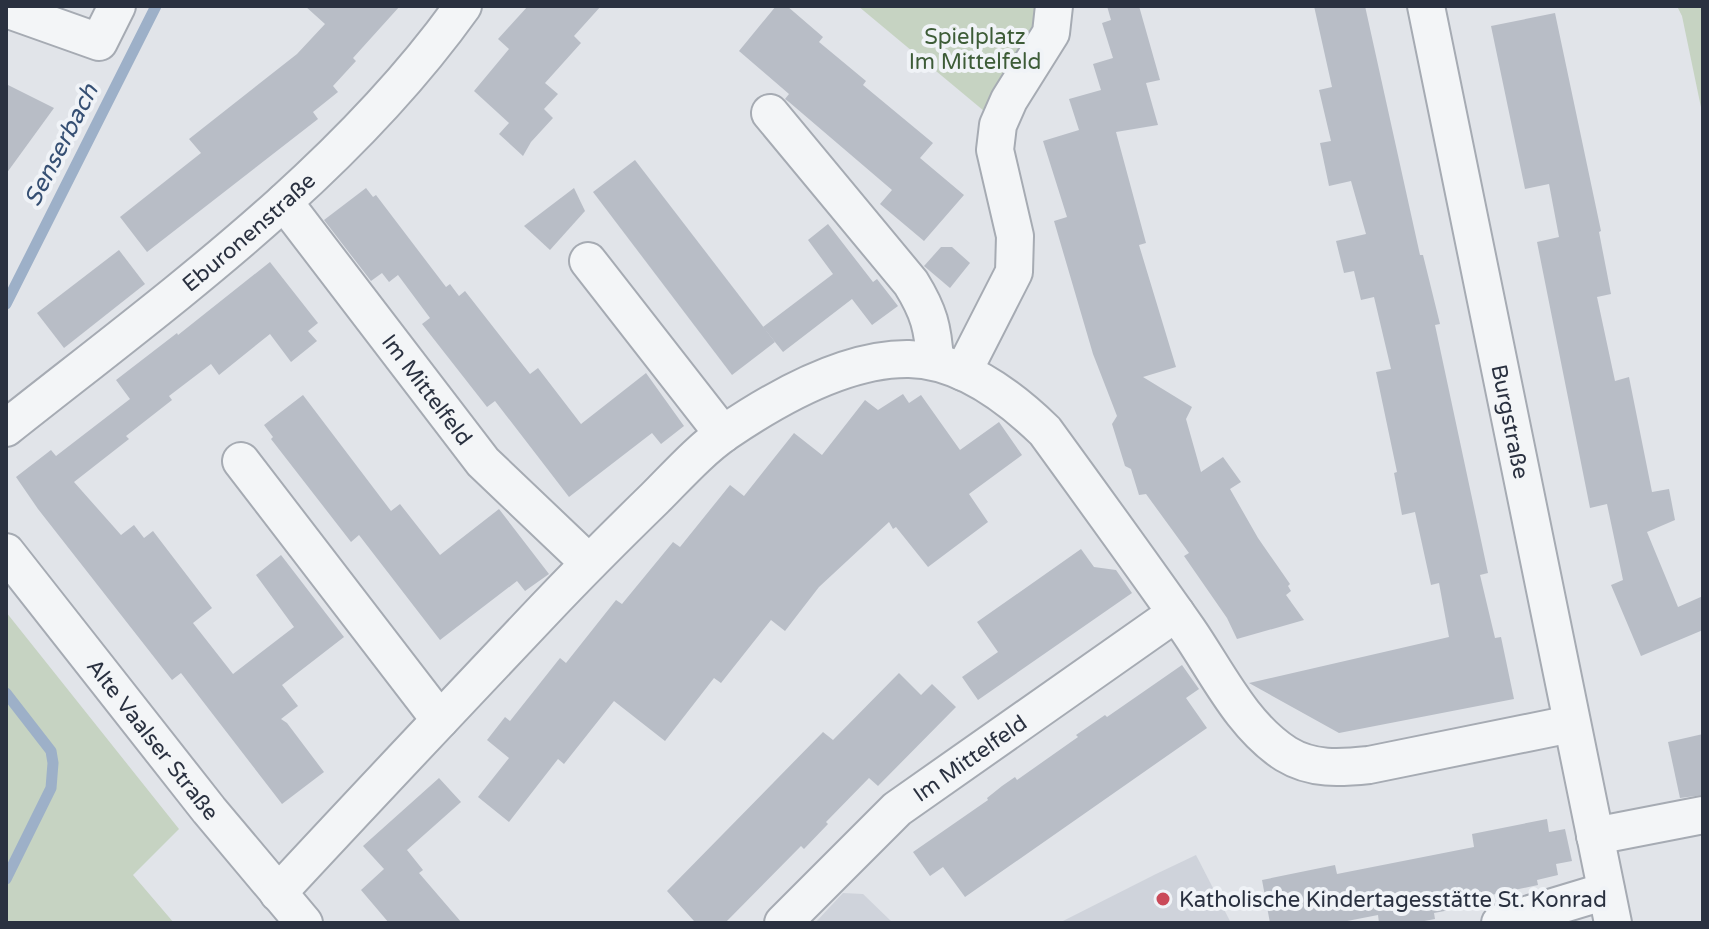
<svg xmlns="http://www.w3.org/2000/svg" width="1709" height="929" viewBox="0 0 1709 929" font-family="'Varela Round',sans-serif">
	<rect width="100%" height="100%" fill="#e1e4e9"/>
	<!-- built -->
	<g fill="#cfd3db">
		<polygon points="1196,855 1231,923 1059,923 1156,874"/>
		<polygon points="843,893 863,894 893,923 815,923"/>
	</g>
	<!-- green -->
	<g fill="#c6d3c2">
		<polygon points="858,6 1044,6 1033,36 984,111"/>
		<polygon points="1677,6 1703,6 1703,117 1682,16"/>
		<polygon points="6,612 179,829 133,875 174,923 6,923"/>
	</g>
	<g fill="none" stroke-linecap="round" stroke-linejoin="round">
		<!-- stream -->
		<g stroke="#9db0c8" stroke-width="11">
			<polyline points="6,304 156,6"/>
			<polyline points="6,693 51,751 53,763 51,788 6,879"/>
		</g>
	</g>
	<!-- building -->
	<g fill="#b8bdc6">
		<polygon points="305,6 400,6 353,58 356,61 333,86 338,92 313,112 318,119 147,252 120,217 201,153 189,139 297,54 325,24"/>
		<polygon points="528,6 601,6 574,36 581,43 545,83 558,94 544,109 553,118 531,142 523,156 499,134 509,123 474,91 509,49 498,39"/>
		<polygon points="776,6 787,6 823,37 819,42 866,81 863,85 933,143 920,158 964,195 924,241 880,204 892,190 789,102 785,99 789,94 739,51"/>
		<polygon points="1107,6 1139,6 1160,80 1146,83 1158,125 1116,132 1146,243 1139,245 1176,367 1143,377 1192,407 1186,419 1201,472 1223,457 1241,482 1230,489 1258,538 1290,584 1288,586 1291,591 1286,595 1304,620 1237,639 1227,618 1184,556 1189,553 1146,494 1139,495 1131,469 1125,466 1112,424 1117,416 1093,354 1054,221 1067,217 1043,141 1079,130 1069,99 1101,90 1093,64 1113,58 1102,23 1111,20"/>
		<polygon points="1314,6 1365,6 1420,255 1423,255 1440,324 1435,325 1488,573 1480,575 1495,638 1501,637 1514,699 1339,733 1249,683 1449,637 1439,583 1431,585 1415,512 1402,515 1394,473 1397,472 1376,372 1391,369 1374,297 1361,300 1354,271 1344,273 1336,241 1366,234 1351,181 1329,186 1320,143 1331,141 1319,90 1332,87"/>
		<polygon points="1555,13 1601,231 1599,232 1611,294 1597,297 1615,381 1629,377 1652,492 1669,489 1675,520 1647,532 1678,607 1703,596 1703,630 1641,656 1611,585 1623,580 1607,504 1590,508 1537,242 1559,237 1549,184 1525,189 1491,26"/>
		<polygon points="6,84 54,108 6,174"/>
		<polygon points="635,160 775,342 732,375 593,192"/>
		<polygon points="366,188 373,197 376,195 446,287 450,284 459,296 465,291 530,374 538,368 581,424 646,373 684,426 661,444 652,433 569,497 495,401 487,407 422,324 430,318 398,275 389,282 382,273 371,281 324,220"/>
		<polygon points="574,188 585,211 550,250 524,226"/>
		<polygon points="828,224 873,282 877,279 898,306 872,325 852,299 783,352 763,327 833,274 808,240"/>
		<polygon points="941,247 952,247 970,263 950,288 924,266"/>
		<polygon points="119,250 145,284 64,348 37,313"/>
		<polygon points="270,262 318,323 308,331 317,341 291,362 270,334 219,375 211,364 169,396 172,400 126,436 129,439 74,482 121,535 134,525 144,538 153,531 212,608 193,623 233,674 294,627 256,575 281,555 344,637 282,685 298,706 281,719 287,723 324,772 282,804 181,673 172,680 38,509 16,477 51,450 56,456 130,399 116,380 177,333 178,335"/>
		<polygon points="903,394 909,403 921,395 960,450 999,422 1022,455 969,494 988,522 928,567 896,527 893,529 889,522 819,587 785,631 771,620 721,683 714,678 665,741 614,701 564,764 558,759 509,822 478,797 509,758 487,740 505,717 510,721 560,658 566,663 616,600 622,604 673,542 680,547 730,485 744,496 794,433 822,455 865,400 878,410"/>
		<polygon points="303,395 391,511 400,504 440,555 499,509 549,574 525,591 517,581 440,640 359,535 351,542 271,439 273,437 264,425"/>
		<polygon points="1081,549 1094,567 1116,570 1132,593 978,700 962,677 998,652 977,622"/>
		<polygon points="1182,665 1199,689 1186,698 1207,728 965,897 943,867 930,876 913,852 988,800 987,798 1002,786 1015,777 1017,780 1078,737 1076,735 1105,715 1107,717"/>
		<polygon points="899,673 921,695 932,684 956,707 878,786 869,778 826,822 828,824 804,849 801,846 725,923 694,921 667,891 823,732 833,740"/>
		<polygon points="1703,734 1703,795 1680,798 1668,742"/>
		<polygon points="439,778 461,802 407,850 423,870 419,873 462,923 389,923 361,890 384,869 363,846"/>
		<polygon points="1547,819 1549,832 1565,829 1572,861 1556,864 1558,875 1537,880 1538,885 1453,903 1455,909 1434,913 1435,919 1414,923 1379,923 1378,915 1337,923 1270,923 1262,880 1335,865 1337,874 1474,847 1472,834"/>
	</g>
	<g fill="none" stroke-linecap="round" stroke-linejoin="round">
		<defs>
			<g id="street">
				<path id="s1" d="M1426,6L1613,923"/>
				<polyline points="6,9 99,42 117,6"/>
				<path d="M770,113L911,283C929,312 933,328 935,361"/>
				<path id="s2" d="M284,202L483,462L589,563"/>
				<polyline points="588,261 723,434"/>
				<polyline points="963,372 1014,272 1015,236 995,150 998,125 1009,100 1051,33 1054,6"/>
				<path id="s3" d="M6,428C166,301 344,173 463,6"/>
				<polyline points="241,461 440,720"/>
				<path id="s4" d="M6,552L209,810L304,923"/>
				<polyline points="1595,836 1703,815"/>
				<path d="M278,893C366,798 455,704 544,610C580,572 617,535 655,498C677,476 700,450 726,432C776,398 847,358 909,359C961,360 1009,396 1045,431C1093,497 1141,563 1188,630C1217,672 1242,726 1286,754C1312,770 1340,768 1369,765L1571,724"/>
				<path id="s5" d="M783,923L897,809L1176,613"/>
				<polyline points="1500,923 1606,891"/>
			</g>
		</defs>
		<!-- street casing -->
		<use href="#street" stroke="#a6abb3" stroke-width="40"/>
		<!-- street -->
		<use href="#street" stroke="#f3f5f7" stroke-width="36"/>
	</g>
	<!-- markers -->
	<circle fill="#ca4a59" stroke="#f0f3f7" stroke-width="3" cx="1163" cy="899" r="8"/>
	<g text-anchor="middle" stroke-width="8" stroke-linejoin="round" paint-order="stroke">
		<!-- park labels -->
		<g font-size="22" fill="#3d5c37" stroke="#f0f3f7">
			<text x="975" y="44">Spielplatz<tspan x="975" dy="25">Im Mittelfeld</tspan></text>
		</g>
		<!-- street labels -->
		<g font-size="22" fill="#2a3140" stroke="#f0f3f7">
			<text dy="8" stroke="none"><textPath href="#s3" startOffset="312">Eburonenstraße</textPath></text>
			<text dy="8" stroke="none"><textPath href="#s2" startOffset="236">Im Mittelfeld</textPath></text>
			<text dy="8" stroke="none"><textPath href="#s1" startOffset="424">Burgstraße</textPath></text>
			<text dy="8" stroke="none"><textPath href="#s4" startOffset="238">Alte Vaalser Straße</textPath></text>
			<text dy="8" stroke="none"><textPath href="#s5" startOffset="250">Im Mittelfeld</textPath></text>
		</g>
		<!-- poi labels -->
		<g font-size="22" fill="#2a3140" stroke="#f0f3f7" text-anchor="start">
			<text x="1179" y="907">Katholische Kindertagesstätte St. Konrad</text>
		</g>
		<!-- water labels -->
		<g font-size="24" font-style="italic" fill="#354f73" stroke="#f0f3f7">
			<text transform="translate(61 145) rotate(-63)" y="8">Senserbach</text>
		</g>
	</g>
	<!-- border -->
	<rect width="1709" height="929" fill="none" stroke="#2a3140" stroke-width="16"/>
</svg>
